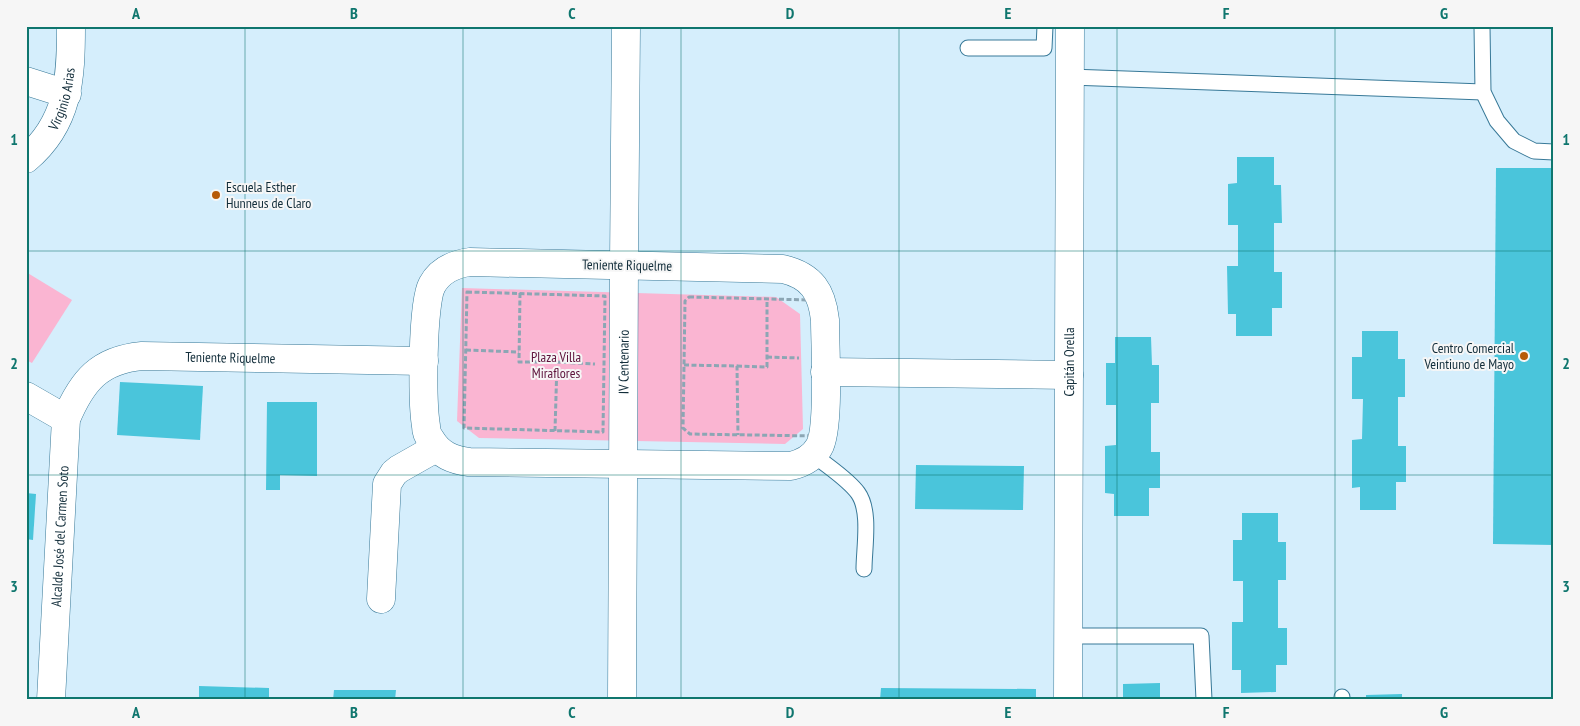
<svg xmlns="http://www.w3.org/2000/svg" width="1580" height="726" viewBox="0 0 1580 726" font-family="'PT Sans Narrow',sans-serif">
	<rect width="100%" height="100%" fill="#d5eefc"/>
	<!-- green -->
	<g fill="#fab5d2">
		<polygon points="26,272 72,300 32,363 26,360"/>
		<polygon points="462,288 776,297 800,314 803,429 785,444 479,438 457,421"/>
	</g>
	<!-- building -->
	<g fill="#4ac5db">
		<polygon points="1237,157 1274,157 1274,185 1281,185 1282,223 1274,223 1274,272 1282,272 1282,308 1272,308 1272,336 1236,336 1236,314 1228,314 1227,266 1238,266 1238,225 1228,225 1228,184 1237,183"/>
		<polygon points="1496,168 1554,168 1554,545 1493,544"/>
		<polygon points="1362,331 1398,331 1398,359 1405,359 1405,397 1398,397 1398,446 1406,446 1406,482 1396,482 1396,510 1360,510 1360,487 1352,488 1352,440 1362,439 1363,399 1352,399 1352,357 1362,357"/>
		<polygon points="1115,337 1151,337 1152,365 1159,365 1159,403 1151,403 1151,452 1160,452 1160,488 1149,488 1149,516 1114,516 1114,494 1105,493 1105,446 1116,445 1116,405 1106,405 1106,363 1115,363"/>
		<polygon points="120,382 203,386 200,440 117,435"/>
		<polygon points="267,402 317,402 317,476 280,475 280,490 266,490"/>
		<polygon points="916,465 1024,466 1023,510 915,509"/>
		<polygon points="26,493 36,494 33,540 26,539"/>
		<polygon points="1242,513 1278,513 1278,542 1286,542 1286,580 1278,580 1278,628 1287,628 1287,665 1276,665 1276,692 1241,693 1241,670 1232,670 1232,622 1243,622 1243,581 1233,581 1233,540 1242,540"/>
		<polygon points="1160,683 1160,700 1123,700 1123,684"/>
		<polygon points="199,686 269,688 269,700 199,700"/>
		<polygon points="881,688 1036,689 1036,700 880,700"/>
		<polygon points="334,690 396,690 395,700 333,700"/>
		<polygon points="1402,694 1402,700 1366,700 1366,695"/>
	</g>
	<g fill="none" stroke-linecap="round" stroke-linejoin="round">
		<defs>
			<g id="service">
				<polyline points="1482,26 1483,92 1497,121 1514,141 1534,151 1554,152"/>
				<polyline points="968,48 1044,48 1045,26"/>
				<polyline points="1070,77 1483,92"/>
				<path d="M814,455C827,466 848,479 858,493C871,511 864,548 864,569"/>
				<polyline points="1068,636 1201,636 1204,700"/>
				<polyline points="1342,697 1342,700"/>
			</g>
			<g id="minor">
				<polyline points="26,81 67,94"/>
				<path id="s1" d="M26,159C69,123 71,78 71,26"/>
				<path d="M470,262L783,269C812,276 822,292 825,320C825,346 830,429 819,447C813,458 803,463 791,466L469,462C453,460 440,455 431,440C428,436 426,431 426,426C422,402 422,303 432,285C440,270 455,264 470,262Z"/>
				<polyline points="825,372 1069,375"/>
				<polyline points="26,396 66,419"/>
				<polyline points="381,599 387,484 394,473 399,469 436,448"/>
				<path id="s2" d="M51,700L66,419C82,381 99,360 142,356L424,361"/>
				<path id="s3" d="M1068,700L1070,26"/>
			</g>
			<g id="tertiary">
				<path id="s4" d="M622,700L624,265L626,26"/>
			</g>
		</defs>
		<!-- service casing -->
		<use href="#service" stroke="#387998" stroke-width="17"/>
		<!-- minor casing -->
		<use href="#minor" stroke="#387998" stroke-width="29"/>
		<!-- tertiary casing -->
		<use href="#tertiary" stroke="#387998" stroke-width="29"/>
		<!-- path -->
		<g stroke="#8ca6b4" stroke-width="3" stroke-dasharray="5 2.5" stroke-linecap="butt">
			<polygon points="467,292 605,296 603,432 464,428"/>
			<polyline points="520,293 519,362 557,362"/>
			<polygon points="689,297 811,300 816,307 815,436 690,434 683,428 685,301"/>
			<polyline points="466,350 519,352"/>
			<polyline points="767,357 799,358"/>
			<polyline points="684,365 737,366 738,435"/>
			<polyline points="737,366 767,367 767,299"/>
			<polyline points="555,431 557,362 595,364"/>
		</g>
		<!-- service -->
		<use href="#service" stroke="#fff" stroke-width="15"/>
		<!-- minor -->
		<use href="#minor" stroke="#fff" stroke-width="28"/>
		<!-- tertiary -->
		<use href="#tertiary" stroke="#fff" stroke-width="28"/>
	</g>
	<!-- grid -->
	<path fill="none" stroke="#0f766e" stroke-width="1" stroke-opacity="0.55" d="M245,26V700M463,26V700M681,26V700M899,26V700M1117,26V700M1335,26V700M26,251H1554M26,475H1554"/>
	<!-- markers -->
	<g fill="#b75a08" stroke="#f6f6f6" stroke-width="2">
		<circle cx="216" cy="195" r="5"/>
		<circle cx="1524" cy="356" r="5"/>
	</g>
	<g text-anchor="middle" stroke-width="4" stroke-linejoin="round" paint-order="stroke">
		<!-- street labels -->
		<g font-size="14" fill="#122d3a" stroke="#f6f6f6">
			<text dy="5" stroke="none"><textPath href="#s1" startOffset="72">Virginio Arias</textPath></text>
			<text transform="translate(627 265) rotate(1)" y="5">Teniente Riquelme</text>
			<text dy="5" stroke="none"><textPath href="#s2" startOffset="475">Teniente Riquelme</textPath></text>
			<text dy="5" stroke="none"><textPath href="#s4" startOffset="338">IV Centenario</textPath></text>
			<text dy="5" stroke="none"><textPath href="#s3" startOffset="338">Capitán Orella</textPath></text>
			<text dy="5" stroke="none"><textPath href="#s2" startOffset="164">Alcalde José del Carmen Soto</textPath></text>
		</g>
		<!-- poi labels -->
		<g font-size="14" fill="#122d3a" stroke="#f6f6f6" text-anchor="start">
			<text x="226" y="192">Escuela Esther<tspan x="226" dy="16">Hunneus de Claro</tspan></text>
			<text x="1514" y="353" text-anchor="end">Centro Comercial<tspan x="1514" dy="16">Veintiuno de Mayo</tspan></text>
		</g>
		<!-- park labels -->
		<g font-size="14" fill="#5d133b" stroke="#f6f6f6">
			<text x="556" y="362">Plaza Villa<tspan x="556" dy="16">Miraflores</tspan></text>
		</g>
	</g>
	<!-- border -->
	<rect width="1580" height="726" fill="none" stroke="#f6f6f6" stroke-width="55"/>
	<rect x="28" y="28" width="1524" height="670" fill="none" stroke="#0f766e" stroke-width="2"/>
	<g font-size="16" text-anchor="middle" font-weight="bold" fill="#0f766e">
		<text x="136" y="19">A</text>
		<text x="354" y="19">B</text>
		<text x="572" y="19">C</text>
		<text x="790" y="19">D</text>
		<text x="1008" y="19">E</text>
		<text x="1226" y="19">F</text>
		<text x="1444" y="19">G</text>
		<text x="14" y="145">1</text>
		<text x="1566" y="145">1</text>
		<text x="14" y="369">2</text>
		<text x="1566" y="369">2</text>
		<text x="14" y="592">3</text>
		<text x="1566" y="592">3</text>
		<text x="136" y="718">A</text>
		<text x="354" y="718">B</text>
		<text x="572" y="718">C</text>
		<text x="790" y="718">D</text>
		<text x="1008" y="718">E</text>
		<text x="1226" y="718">F</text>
		<text x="1444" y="718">G</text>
	</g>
</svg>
